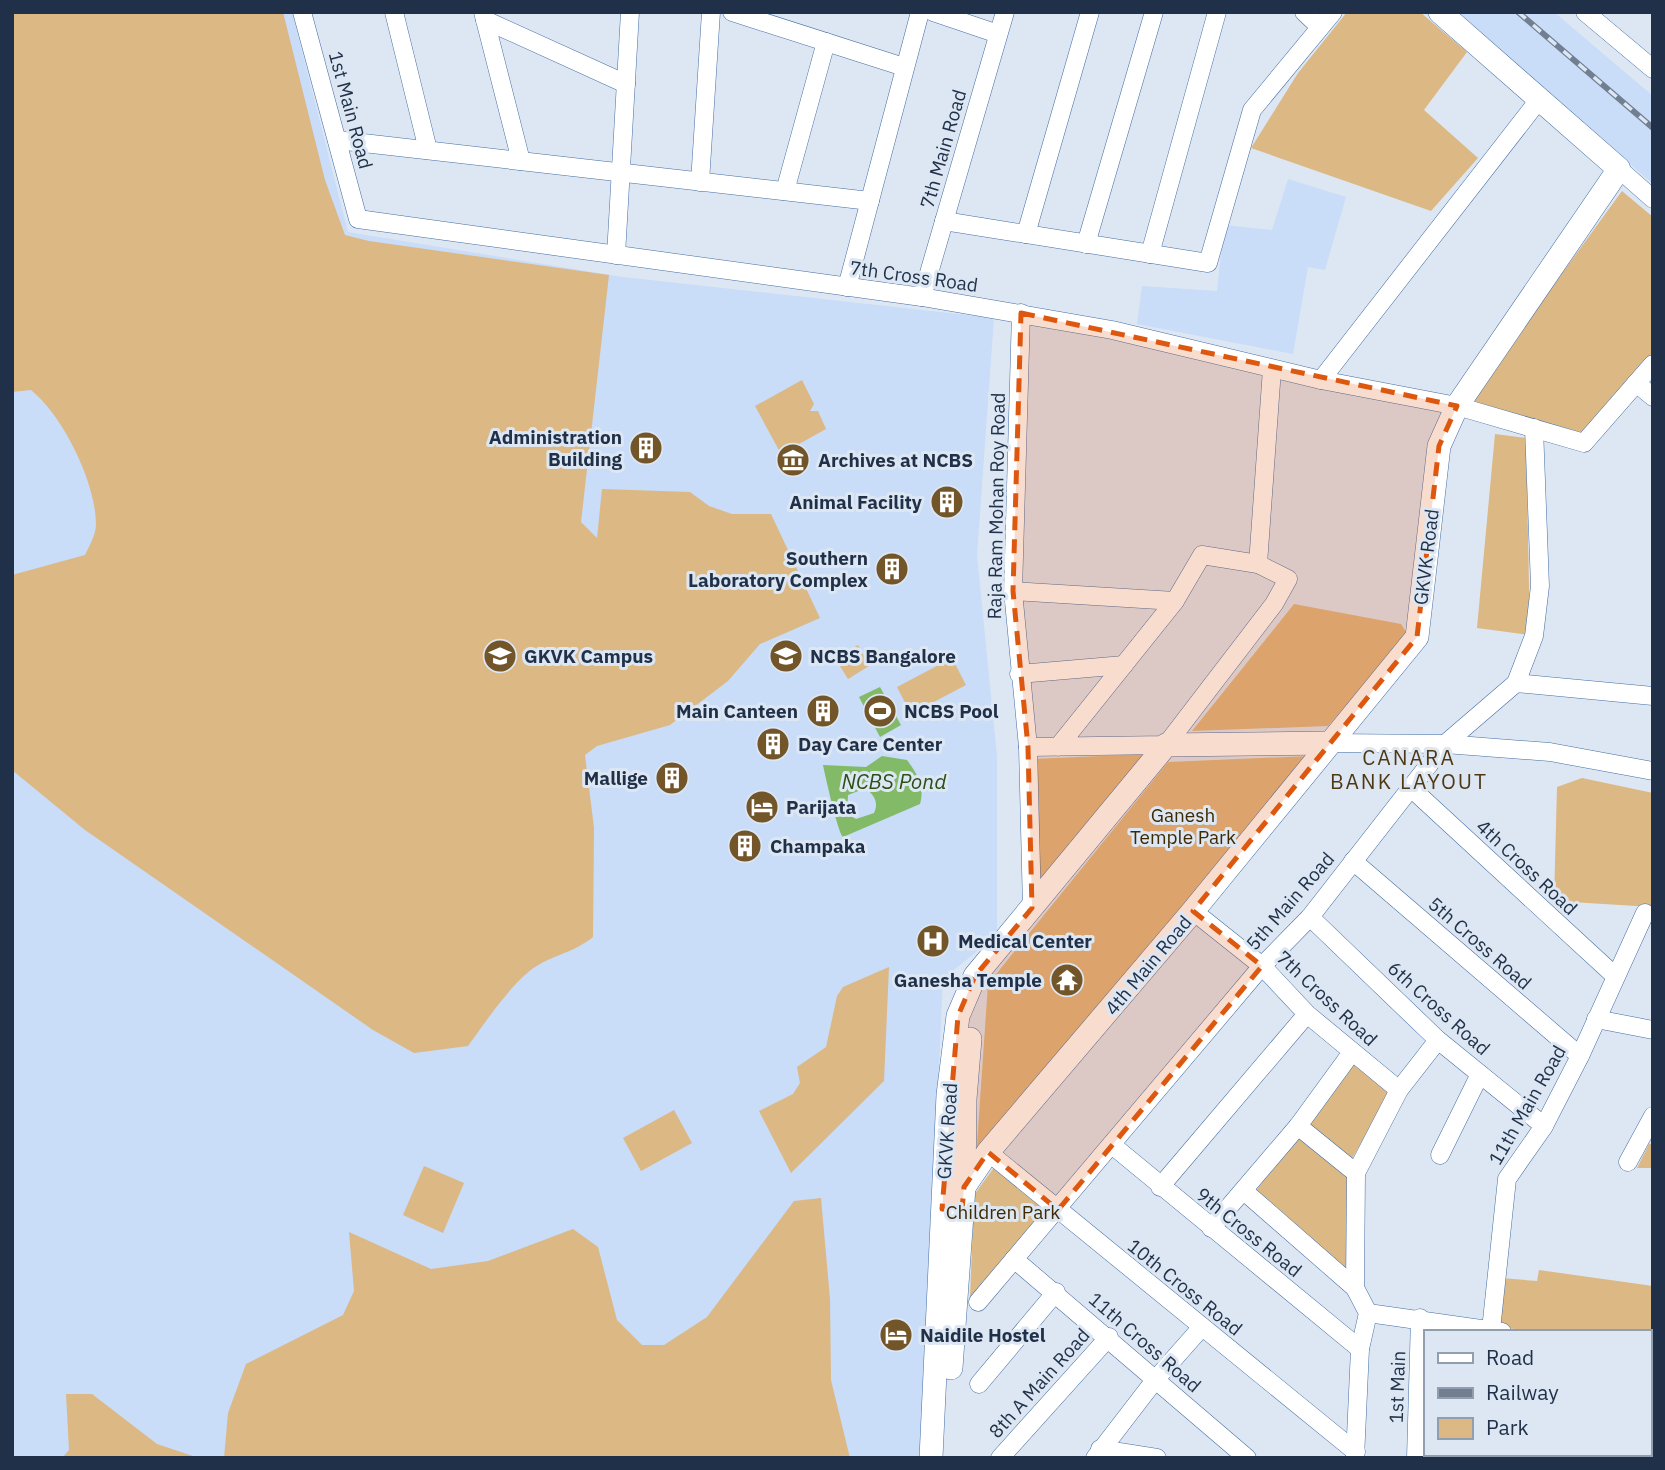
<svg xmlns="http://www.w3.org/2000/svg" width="1665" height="1470" viewBox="0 0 1665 1470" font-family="'IBM Plex Sans',sans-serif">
	<rect width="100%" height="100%" fill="#dde7f3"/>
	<!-- built -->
	<g fill="#c9dcf8">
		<polygon points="12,12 292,12 348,232 623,277 994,318 977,555 997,756 997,935 943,979 921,1458 12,1458"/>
		<polygon points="1455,12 1554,12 1653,96 1653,184"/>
		<polygon points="1288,179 1346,197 1325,270 1308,267 1293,354 1137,324 1142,286 1217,291 1224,225 1272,230"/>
	</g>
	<!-- green -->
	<g fill="#dcb884">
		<path d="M12,12H283L325,180L345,235L369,241L609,275L581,522L597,538L602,489L690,492L709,506L732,514H771L820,618L760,644L728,681L670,725L597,746L585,755L594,828L593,937C574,952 560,953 540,964C516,976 484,1024 468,1046L414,1053L373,1030L85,830L12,770V575L85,555C89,547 96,534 96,525C96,482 63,416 31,390L12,392Z"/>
		<polygon points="1347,12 1420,12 1467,52 1424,110 1478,158 1431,211 1251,148 1298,73"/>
		<polygon points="1622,191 1653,217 1653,355 1584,437 1469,401"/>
		<polygon points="802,380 814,404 810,411 818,411 826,429 781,454 755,406"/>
		<polygon points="1495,434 1526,438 1530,635 1477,628"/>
		<polygon points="1294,604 1401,624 1408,635 1328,726 1192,731"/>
		<polygon points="858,645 869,666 848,679 835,658"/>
		<polygon points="952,658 966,685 911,714 897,687"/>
		<polygon points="1149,754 1034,887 1032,759"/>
		<polygon points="1310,756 976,1159 988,984 1168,762"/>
		<polygon points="1582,778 1653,793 1653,907 1554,901 1557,787"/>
		<polygon points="889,967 884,1081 791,1173 759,1111 793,1094 800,1083 797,1067 826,1047 837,996 843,987"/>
		<polygon points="1353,1060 1392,1090 1350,1162 1348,1272 1255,1192"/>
		<polygon points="674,1110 692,1143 641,1171 623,1138"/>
		<polygon points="1649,1144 1653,1144 1653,1168 1637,1168"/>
		<polygon points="424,1166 464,1183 443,1233 403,1215"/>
		<polygon points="995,1166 1046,1210 970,1298 974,1195"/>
		<polygon points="821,1198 830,1299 831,1380 850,1458 224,1458 228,1413 246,1364 343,1315 354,1291 349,1232 431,1269 488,1261 573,1229 598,1247 617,1320 642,1345 664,1345 707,1317 794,1201"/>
		<polygon points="1539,1270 1653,1286 1653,1344 1649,1344 1649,1332 1539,1332 1499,1327 1501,1278 1537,1281"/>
		<polygon points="66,1394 92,1394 157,1444 199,1458 62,1458 69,1450"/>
	</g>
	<!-- water -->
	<g fill="#82ba68" fill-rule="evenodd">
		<polygon points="880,687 901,725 880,737 859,697"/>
		<path d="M882,756L907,760C917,773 925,787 920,804L843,837C838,833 825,775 823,765L866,767ZM861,790L869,791C876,798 878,804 874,813L856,819L847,814L848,795Z"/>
	</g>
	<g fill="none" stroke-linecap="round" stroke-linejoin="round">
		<defs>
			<g id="minor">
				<polyline points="302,12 358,219 922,297 1112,330 1321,380 1457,406 1584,443 1653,364"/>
				<polyline points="394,12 428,150"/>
				<polyline points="483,12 521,161"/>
				<polyline points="732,12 904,67"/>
				<polyline points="933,12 998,34"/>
				<polyline points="1304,12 1320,27"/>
				<polyline points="1585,12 1653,69"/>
				<polyline points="485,20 626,84"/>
				<polyline points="337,140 870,201"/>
				<polyline points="1619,169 1653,199"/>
				<polyline points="700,182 711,12"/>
				<polyline points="785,191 826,42"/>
				<polyline points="944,221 1208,263 1252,110 1333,12"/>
				<polyline points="1026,234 1090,12"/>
				<polyline points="1086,244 1154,12"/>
				<polyline points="1150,254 1217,12"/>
				<polyline points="616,255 630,12"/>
				<polyline points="847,287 920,12"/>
				<polyline points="922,297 1005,12"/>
				<polyline points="1021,313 1013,591 1028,747 1032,908"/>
				<polyline points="1321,380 1538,101"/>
				<polyline points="1636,383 1653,397"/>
				<polyline points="1258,564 1272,369"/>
				<polyline points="1013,591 1175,601"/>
				<polyline points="1019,674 1124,665"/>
				<polyline points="1516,683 1534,636 1540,586 1534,428"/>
				<polyline points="1330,743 1445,744 1550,752 1653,771"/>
				<polyline points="1028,747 1166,745 1274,604 1288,579 1258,564 1202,555 1175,601 1058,747"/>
				<polyline points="1411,788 1615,976"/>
				<polyline points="1353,861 1580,1056"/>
				<polyline points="1193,911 1262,966 1307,1014 1399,1090"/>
				<polyline points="1310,917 1438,1040 1544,1126"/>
				<polyline points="1596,1019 1653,1030"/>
				<polyline points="1298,1126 1356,1173"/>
				<polyline points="1112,1145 1360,1349"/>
				<polyline points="988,1152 1356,1452"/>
				<polyline points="1440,1155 1480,1074"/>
				<polyline points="1628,1162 1653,1116"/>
				<polyline points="1160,1187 1307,1014"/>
				<polyline points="1245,1192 1355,1288"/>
				<polyline points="1211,1228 1298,1126 1352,1052"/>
				<polyline points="1014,1259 1247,1458"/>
				<polyline points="978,1302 1262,966 1310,917 1445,744 1516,683 1653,696"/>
				<polyline points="1368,1313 1502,1332"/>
				<polyline points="1491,1330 1507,1179 1544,1126 1580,1056 1645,913"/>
				<polyline points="1649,1351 1653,1351"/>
				<polyline points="979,1384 1056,1292"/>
				<polyline points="1100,1449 1157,1458"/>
				<polyline points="1000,1458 1109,1337"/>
				<polyline points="1095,1458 1155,1380 1201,1328"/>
				<polyline points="1355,1458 1360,1349 1368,1313 1355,1288 1356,1173 1399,1090 1438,1040"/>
				<polyline points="1416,1458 1420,1318"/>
				<polyline points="1464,1458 1464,1454"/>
				<polyline points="1514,1458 1514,1454"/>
				<polyline points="1626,1458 1627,1454"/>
			</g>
			<g id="major">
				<polyline points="964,1187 988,1152 1193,911 1417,637 1439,446 1457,406 1619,169 1440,12"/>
				<polyline points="951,1368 964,1187 965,1099 970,1039"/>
				<polyline points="931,1458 948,1095 958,1016 975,976 1166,745 1330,743"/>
			</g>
		</defs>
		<!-- minor casing -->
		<use href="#minor" stroke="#446da4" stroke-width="19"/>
		<!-- major casing -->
		<use href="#major" stroke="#446da4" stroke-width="24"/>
		<!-- minor -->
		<use href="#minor" stroke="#fff" stroke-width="18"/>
		<!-- major -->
		<use href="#major" stroke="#fff" stroke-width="23"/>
		<defs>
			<polyline id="rail" points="1518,12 1653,128"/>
		</defs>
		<!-- rail casing -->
		<use href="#rail" stroke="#717f91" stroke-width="6"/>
		<!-- rail -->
		<use href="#rail" stroke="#dde7f3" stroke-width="3.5" stroke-dasharray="10" stroke-linecap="butt"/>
	</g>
	<!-- marked area -->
	<path fill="#de570f" fill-opacity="0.2" stroke="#de570f" stroke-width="5" stroke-dasharray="14 9" stroke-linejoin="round" d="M1021,313L1457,406L1439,446L1417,637L1193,911L1262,966L1058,1210L988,1152L964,1187L962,1210L942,1209L958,1016L975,976L1032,908L1028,747L1013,591Z"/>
	<!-- icons -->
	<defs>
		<symbol id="building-disc" viewBox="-11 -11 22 22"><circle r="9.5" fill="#725529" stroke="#dde7f3"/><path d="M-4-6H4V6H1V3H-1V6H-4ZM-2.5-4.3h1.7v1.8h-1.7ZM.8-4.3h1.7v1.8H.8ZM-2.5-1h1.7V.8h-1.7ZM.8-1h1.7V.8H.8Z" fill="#fff"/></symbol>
		<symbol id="museum-disc" viewBox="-11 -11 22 22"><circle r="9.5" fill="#725529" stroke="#dde7f3"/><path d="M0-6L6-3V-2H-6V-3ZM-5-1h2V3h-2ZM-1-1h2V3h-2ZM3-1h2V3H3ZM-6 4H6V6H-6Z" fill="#fff"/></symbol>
		<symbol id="university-disc" viewBox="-11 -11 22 22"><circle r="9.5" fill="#725529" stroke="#dde7f3"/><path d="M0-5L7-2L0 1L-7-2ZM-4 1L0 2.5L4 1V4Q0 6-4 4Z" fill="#fff"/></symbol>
		<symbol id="stadium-disc" viewBox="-11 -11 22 22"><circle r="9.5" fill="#725529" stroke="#dde7f3"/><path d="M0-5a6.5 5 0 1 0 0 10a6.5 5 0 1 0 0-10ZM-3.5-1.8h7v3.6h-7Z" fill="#fff"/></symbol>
		<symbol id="hotel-disc" viewBox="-11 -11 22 22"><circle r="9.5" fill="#725529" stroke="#dde7f3"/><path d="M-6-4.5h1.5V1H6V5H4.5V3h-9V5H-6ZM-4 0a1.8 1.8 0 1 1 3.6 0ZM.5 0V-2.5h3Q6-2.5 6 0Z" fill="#fff"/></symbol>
		<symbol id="hospital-disc" viewBox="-11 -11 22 22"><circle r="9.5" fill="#725529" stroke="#dde7f3"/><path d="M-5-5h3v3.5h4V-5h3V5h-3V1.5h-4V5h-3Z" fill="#fff"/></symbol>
		<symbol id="temple-disc" viewBox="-11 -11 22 22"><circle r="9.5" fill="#725529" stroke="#dde7f3"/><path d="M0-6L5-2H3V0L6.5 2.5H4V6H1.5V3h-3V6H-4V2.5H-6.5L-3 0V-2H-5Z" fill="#fff"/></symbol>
	</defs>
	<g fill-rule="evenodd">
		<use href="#building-disc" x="627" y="429" width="38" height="38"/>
		<use href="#museum-disc" x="774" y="441" width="38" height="38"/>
		<use href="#building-disc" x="928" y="483" width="38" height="38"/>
		<use href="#building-disc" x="873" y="550" width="38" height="38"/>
		<use href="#university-disc" x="481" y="637" width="38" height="38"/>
		<use href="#university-disc" x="767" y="637" width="38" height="38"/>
		<use href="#building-disc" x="804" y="692" width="38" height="38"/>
		<use href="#stadium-disc" x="861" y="692" width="38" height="38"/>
		<use href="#building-disc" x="754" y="725" width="38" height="38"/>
		<use href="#building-disc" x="653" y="759" width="38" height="38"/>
		<use href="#hotel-disc" x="743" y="788" width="38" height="38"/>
		<use href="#building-disc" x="726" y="827" width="38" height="38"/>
		<use href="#hospital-disc" x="914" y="922" width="38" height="38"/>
		<use href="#temple-disc" x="1048" y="961" width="38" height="38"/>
		<use href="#hotel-disc" x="877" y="1316" width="38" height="38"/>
	</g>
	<g text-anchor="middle" stroke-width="6" stroke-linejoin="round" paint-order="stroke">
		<!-- street labels -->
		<g font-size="19" fill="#1f3048" stroke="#dde7f3">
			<text transform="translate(351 110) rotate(75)" y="7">1st Main Road</text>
			<text transform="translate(943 149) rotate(-74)" y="7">7th Main Road</text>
			<text transform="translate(914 276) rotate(8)" y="7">7th Cross Road</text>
			<text transform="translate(996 506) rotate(-89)" y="7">Raja Ram Mohan Roy Road</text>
			<text transform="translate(1426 557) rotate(-83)" y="7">GKVK Road</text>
			<text transform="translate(1527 867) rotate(43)" y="7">4th Cross Road</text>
			<text transform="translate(1290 901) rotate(-49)" y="7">5th Main Road</text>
			<text transform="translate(1480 943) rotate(41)" y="7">5th Cross Road</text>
			<text transform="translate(1148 965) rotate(-50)" y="7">4th Main Road</text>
			<text transform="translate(1327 998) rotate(43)" y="7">7th Cross Road</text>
			<text transform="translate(1439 1008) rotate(42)" y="7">6th Cross Road</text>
			<text transform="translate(1527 1105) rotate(-60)" y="7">11th Main Road</text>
			<text transform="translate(947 1131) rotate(-86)" y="7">GKVK Road</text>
			<text transform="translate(1249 1232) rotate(39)" y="7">9th Cross Road</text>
			<text transform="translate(1185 1287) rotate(39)" y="7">10th Cross Road</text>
			<text transform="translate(1145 1342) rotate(41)" y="7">11th Cross Road</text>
			<text transform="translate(1039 1383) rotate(-48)" y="7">8th A Main Road</text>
			<text transform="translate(1397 1387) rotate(-88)" y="7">1st Main</text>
		</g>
		<!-- poi labels -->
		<g font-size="19" font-weight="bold" fill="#1f3048" stroke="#dde7f3" text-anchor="start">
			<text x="622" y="444" text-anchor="end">Administration<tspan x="622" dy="22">Building</tspan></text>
			<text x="818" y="467">Archives at NCBS</text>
			<text x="922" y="509" text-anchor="end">Animal Facility</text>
			<text x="868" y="565" text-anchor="end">Southern<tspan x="868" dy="22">Laboratory Complex</tspan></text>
			<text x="524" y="663">GKVK Campus</text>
			<text x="810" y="663">NCBS Bangalore</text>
			<text x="798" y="718" text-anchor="end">Main Canteen</text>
			<text x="904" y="718">NCBS Pool</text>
			<text x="798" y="751">Day Care Center</text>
			<text x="648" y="785" text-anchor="end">Mallige</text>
			<text x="786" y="814">Parijata</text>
			<text x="770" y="853">Champaka</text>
			<text x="958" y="948">Medical Center</text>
			<text x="1042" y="987" text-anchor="end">Ganesha Temple</text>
			<text x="920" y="1342">Naidile Hostel</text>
		</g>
		<!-- park labels -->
		<g font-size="19" fill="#3f2900" stroke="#dde7f3">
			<text x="1183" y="822">Ganesh<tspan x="1183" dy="22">Temple Park</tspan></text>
			<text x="1003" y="1219">Children Park</text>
		</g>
		<!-- neighbourhood labels -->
		<g font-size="21" letter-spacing="2" fill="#4f3915" stroke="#dde7f3">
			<text x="1409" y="765">CANARA<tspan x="1409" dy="24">BANK LAYOUT</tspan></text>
		</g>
		<!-- water labels -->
		<g font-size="21" font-style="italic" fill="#2a4f17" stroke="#dde7f3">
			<text x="894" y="789">NCBS Pond</text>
		</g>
	</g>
	<!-- border -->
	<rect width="1665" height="1470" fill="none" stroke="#1f3048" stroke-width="28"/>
	<!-- legend -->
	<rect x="1424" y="1330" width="228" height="126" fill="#dde7f3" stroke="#919eaf" stroke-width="2"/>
	<rect x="1438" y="1353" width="35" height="10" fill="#ffffff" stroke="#919eaf" stroke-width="2"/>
	<text x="1486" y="1365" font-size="21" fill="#1f3048">Road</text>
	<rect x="1438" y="1388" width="35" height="10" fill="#717f91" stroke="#919eaf" stroke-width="2"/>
	<text x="1486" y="1400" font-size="21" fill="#1f3048">Railway</text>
	<rect x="1438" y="1418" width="35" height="21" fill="#dcb884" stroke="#919eaf" stroke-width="2"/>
	<text x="1486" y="1435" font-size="21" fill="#1f3048">Park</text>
</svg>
